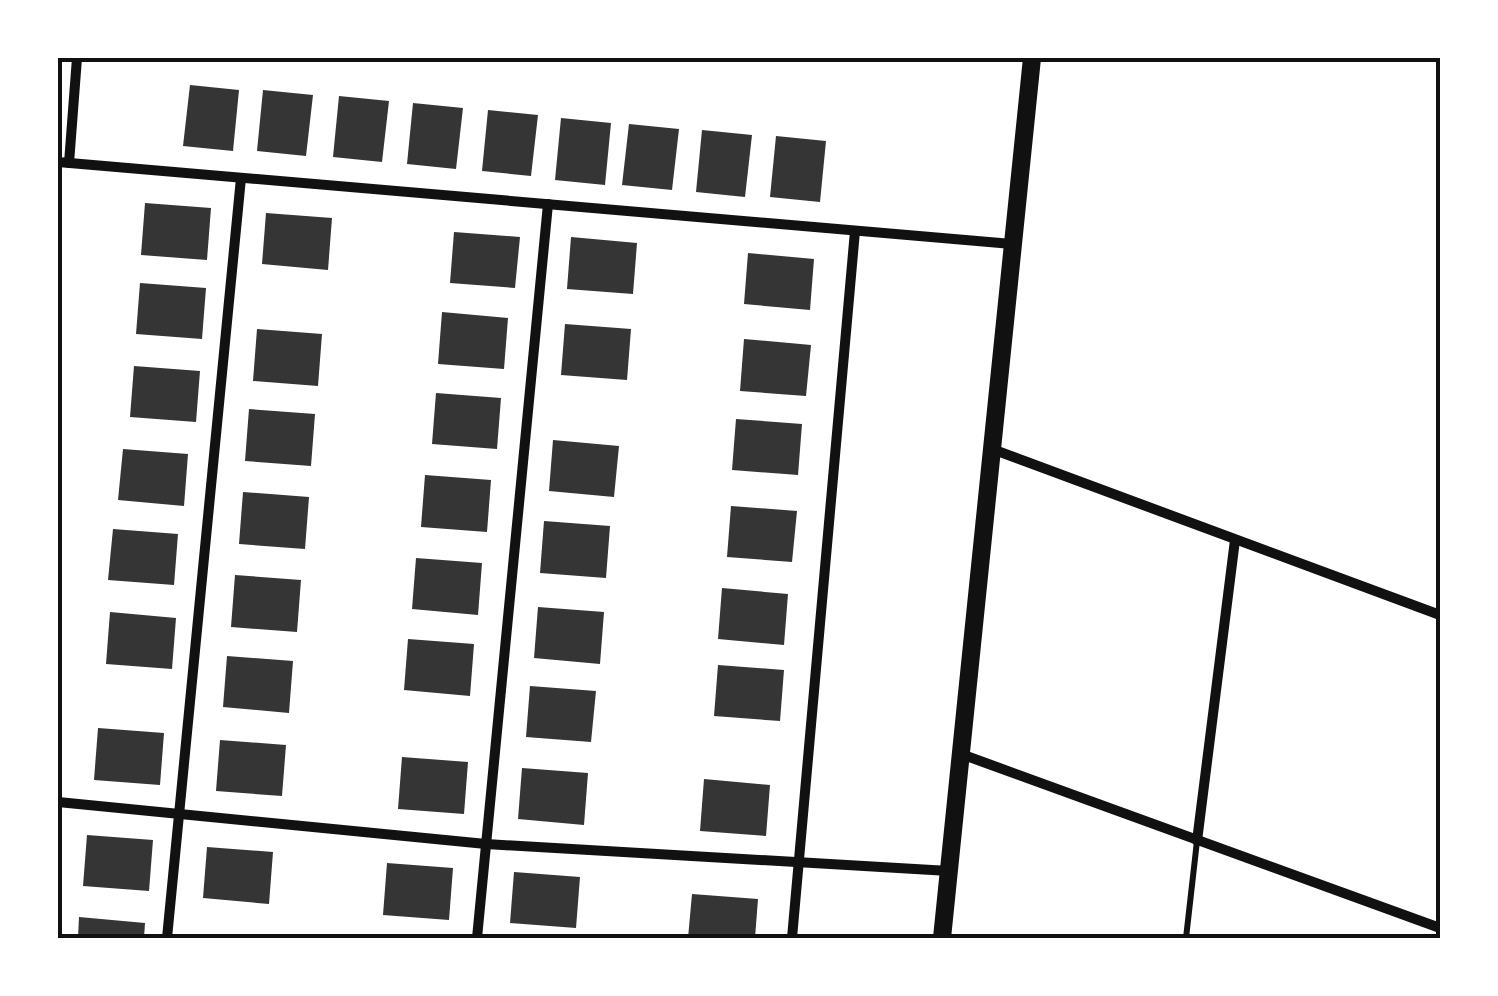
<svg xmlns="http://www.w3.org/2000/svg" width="1498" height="996" viewBox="0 0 1498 996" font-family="'Roboto Serif',serif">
	<rect width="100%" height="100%" fill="#fff"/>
	<!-- building -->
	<g fill="#353535">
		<polygon points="190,85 239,90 233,151 183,146"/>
		<polygon points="263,90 313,95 306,156 257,151"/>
		<polygon points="339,96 389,101 382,162 333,157"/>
		<polygon points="413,103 463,108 456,169 407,164"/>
		<polygon points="488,110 538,115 531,176 482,171"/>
		<polygon points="561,118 611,123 605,185 555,180"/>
		<polygon points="629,124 679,129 672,190 622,185"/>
		<polygon points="702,130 752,135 745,197 696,192"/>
		<polygon points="776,136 826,141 820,202 770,197"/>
		<polygon points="145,203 211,208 207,260 141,255"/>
		<polygon points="266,213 332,218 328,270 262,264"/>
		<polygon points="454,232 520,237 515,288 450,283"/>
		<polygon points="571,237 637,243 633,294 567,289"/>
		<polygon points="748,253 814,259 810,310 744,304"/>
		<polygon points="140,283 206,288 202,339 136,334"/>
		<polygon points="442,312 508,318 504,369 438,364"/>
		<polygon points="565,324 631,329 627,380 561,375"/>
		<polygon points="257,329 322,334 318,386 253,381"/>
		<polygon points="744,339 811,345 806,396 740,391"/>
		<polygon points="134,366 200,371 196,422 130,417"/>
		<polygon points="436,393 501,398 497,449 432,444"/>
		<polygon points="249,409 315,414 311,466 245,461"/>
		<polygon points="736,419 802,424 798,475 732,470"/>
		<polygon points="553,440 619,446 614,497 549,491"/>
		<polygon points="123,449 188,454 184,506 118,500"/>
		<polygon points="425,475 491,480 487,532 421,527"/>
		<polygon points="243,492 309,497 305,549 239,544"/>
		<polygon points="731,506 797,511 792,562 727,557"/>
		<polygon points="544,521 610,526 606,578 540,573"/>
		<polygon points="113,529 178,534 174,585 108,580"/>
		<polygon points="416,558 482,563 478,615 412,609"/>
		<polygon points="235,575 301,580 297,632 231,627"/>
		<polygon points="722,588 788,594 784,645 718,639"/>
		<polygon points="538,607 604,612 600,664 534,658"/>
		<polygon points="110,612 176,618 172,669 106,664"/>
		<polygon points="408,639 474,644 470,696 404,690"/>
		<polygon points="227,656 293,661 289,713 223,707"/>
		<polygon points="718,665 784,670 780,721 714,716"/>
		<polygon points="530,686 596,691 591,742 526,737"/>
		<polygon points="98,728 164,733 160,785 94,780"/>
		<polygon points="220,740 286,745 282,796 216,791"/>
		<polygon points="402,757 468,762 464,814 398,809"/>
		<polygon points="522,768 588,773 584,825 518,819"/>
		<polygon points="704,779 770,785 766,836 700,831"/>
		<polygon points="87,835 153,840 149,891 83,886"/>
		<polygon points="207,847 273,852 269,904 203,898"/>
		<polygon points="387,863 453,868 449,920 383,915"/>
		<polygon points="514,872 580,877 576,928 510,923"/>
		<polygon points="692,894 758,899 755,938 688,938"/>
		<polygon points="79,917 145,923 144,938 78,938"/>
	</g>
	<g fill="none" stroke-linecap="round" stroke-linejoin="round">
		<!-- service -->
		<polyline stroke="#111" stroke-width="6" points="1186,938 1197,841"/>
		<!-- minor -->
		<g stroke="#111" stroke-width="10">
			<polyline points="58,162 1012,244"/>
			<polyline points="69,163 77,58"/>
			<polyline points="992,449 1440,615"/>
			<polyline points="961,754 1440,928"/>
			<polyline points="58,802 486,844 949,871"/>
			<polyline points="1197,841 1235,540"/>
			<polyline points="167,938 241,178"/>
			<polyline points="477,938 548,204"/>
			<polyline points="792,938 855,231"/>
		</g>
		<!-- secondary -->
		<polyline stroke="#111" stroke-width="18" points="942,938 1032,58"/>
	</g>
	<!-- border -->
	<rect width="1498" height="996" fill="none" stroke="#ffffff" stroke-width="120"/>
	<rect x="60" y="60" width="1378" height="876" fill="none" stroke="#111" stroke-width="4"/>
</svg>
